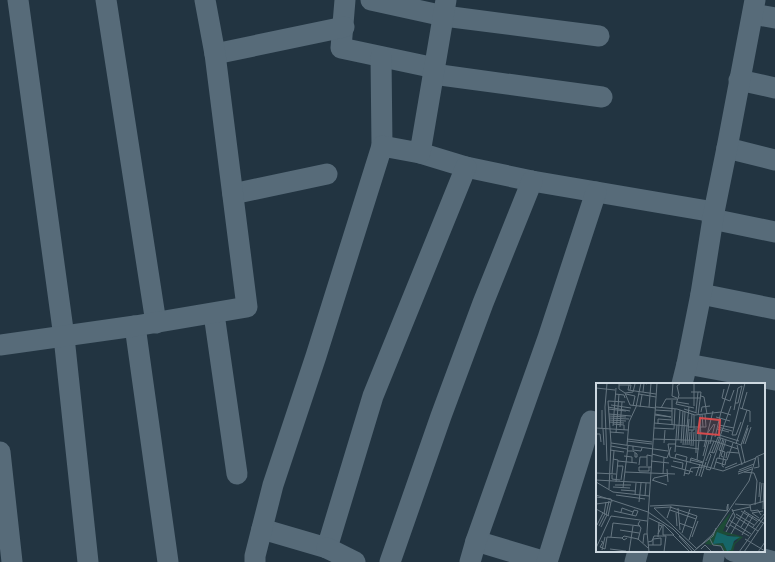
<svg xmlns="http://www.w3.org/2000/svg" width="775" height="562" viewBox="0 0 775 562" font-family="'Source Serif 4',serif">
	<rect width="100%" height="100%" fill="#223441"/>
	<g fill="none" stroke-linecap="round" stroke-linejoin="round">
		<!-- minor -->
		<g stroke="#576b79" stroke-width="21">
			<polyline points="18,0 64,337 88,562"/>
			<polyline points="106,0 156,323"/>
			<polyline points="345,0 341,48 435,68"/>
			<polyline points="371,0 444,16 599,36"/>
			<polyline points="753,14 775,18"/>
			<polyline points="215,54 344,27"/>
			<polyline points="381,57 382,146"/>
			<polyline points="433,74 602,97"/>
			<polyline points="739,80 775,88"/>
			<polyline points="727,148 775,160"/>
			<polyline points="420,153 466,167 532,181 714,212"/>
			<polyline points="233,194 327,174"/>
			<polyline points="712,219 775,232"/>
			<polyline points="701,294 775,309"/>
			<polyline points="214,314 237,474"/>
			<polyline points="135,326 168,562"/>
			<polyline points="0,345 135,326 247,307 215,54 205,0"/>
			<polyline points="687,364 775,380"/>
			<polyline points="682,384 687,364 701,294 714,212 727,148 755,0"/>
			<polyline points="0,452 12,562"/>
			<polyline points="262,529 327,548 373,396 466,167"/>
			<polyline points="476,541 546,562"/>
			<polyline points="327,548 355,562"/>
			<polyline points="733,551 775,562"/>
			<polyline points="255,562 255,556 273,485 316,356 382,146 420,153 446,0"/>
			<polyline points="390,562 441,416 483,303 532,181"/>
			<polyline points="470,562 476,541 548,338 596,192"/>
			<polyline points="547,562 591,421"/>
			<polyline points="635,562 638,551"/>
			<polyline points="713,562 715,551"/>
		</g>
	</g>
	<!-- overview -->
	<g transform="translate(596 383)">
		<rect width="169" height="169" fill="#223441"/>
		<path d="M135,129L127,148L147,154L139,161L137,169H128L126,163L109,161ZM130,152L139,153L142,157L130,166L127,160L117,161Z" fill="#1d4c36" fill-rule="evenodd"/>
		<path d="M121,149L132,153L144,154L138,158L135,167L131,168L127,160L117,161Z" fill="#166668"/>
		<path fill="none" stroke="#667681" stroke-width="1" d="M23,0V6L29,10L34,22L60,25M77,0L76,13L81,15M85,0L81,3L83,12L80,21L98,25M134,0L125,29L135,32M23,2H35L34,7M33,2L32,7L60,11M0,5L19,7M128,6L126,15L134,18L138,7M47,9L48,0L51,1M95,9H105L102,32M29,10L37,9L39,1M19,11L28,12L29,15M30,11L39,13L37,23M43,11L60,14M105,13L108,14L111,31M82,15H105M12,18L15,60L13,106M12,18L29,19M81,19L93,21M139,20H142L146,3M15,22L35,25M98,23V0M12,24L34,28M40,24L45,0M44,24L46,12M53,24L55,0M60,24L81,26L99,32L125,29L119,54M65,25L70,16H81M144,25L154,28V39M12,26L30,28M88,26L101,30M146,26L151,9M6,27V45M59,27L76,28M138,27L142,5L146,3M100,29L102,9M105,29L106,24L114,23M13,31L35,33M59,31L75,34M106,31L107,44M59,32L75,34M104,32L105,57M13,33L30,34M120,34L134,38M13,35L33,36M13,37L30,38M13,39L28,40M58,40L92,43M17,41L28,42V47M62,41V36L76,37M76,42V17M123,42L138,45M17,43L20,5M24,44L26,19M92,44H110L109,31M103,44V57M122,44L136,48M0,45L32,47M58,45L78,46L79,26M95,45L96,31M7,46L8,62M121,46L133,49M92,47H98V32M14,49L28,50M20,50L23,11M0,51H4L5,59M111,51L118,41M120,51L143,58M136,52L149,0M136,52H140L145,39M31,56L56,59M57,56L118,58L142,66M127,56L123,67L129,69L126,83L128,84M82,57L84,27M31,58L56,61M15,60L72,68M68,60L69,47M85,60L87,28M114,61L119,41M140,61L151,27M147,61L152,45M149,61L155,44M31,62L33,39L40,24M87,62L89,29M89,62L93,24M91,62L93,36M93,62L94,49M141,62L146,82M15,63L31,66M37,63V67L45,68L46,65M80,63L103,66M95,63L96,47M97,63L98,49M108,64L117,28M14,67L28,69M31,68H37L41,71V74H39V70M79,69L81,42M114,69L118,70L135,23M116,69L122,54L145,62M100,70V45M113,70L115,72L110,86L114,87L125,55M56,71L71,75L75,64M28,73L36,74V80M107,73L111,58M109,73L113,58M74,74L127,88L160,75M74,74L72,61H80M127,74L125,73L130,57M79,75L80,71L91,74L90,78M123,75L128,57M130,75L131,69L143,70M17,76L22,77L20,99M95,77L107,80M101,77L103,57M11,78L9,24L11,0M22,78L41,80M55,78L73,80M77,78L87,80L86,86M110,78L118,58M94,79L95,75L107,79M120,79L129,82L130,77M149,80L145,62L152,42M43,82L44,74H51M21,83H27L25,97M51,83V72L56,73M75,83L97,89M53,84V88H43V84H56M118,85L121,75L131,77L137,60M129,85L141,80M158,85L163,84L162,74M71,86L72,99M143,87L158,81M29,89L79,91M142,89L156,84M148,89L158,90L161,98L159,122M0,90L20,91M88,90L93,91L95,85L108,84M16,91L18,68M67,91L68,74M142,91L156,86M16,92V96L24,97M88,93L91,78M100,93L104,81M103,93L109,73M105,94L110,79M0,97L54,100M56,97L71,102M57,97L58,95L72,92M0,99L17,109L53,113M19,102H35M17,104L34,105M27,105L32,63M25,107L39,108M0,112L52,129L77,146L100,169M20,112L49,116M39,112L40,100M49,113L50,100M0,114L15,116L16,119M163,114L164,99M43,119L45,100M164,120L166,100M0,121L15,119L12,133M132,121V126L131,127V124ZM139,121L154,122L169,118M154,122L155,128L162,127L165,132M54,123L76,122L133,128M58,125L74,124L101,133L93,157M58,125L100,165M82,125L84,147M0,126L13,133M167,126L168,100M74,127L100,136M18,128L40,133M136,128L154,124M145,128L161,138M148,128L169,141M25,129L26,125L37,129M80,130L81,143M8,131L10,119M140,131L158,142M10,132L13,118M36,132L38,127L42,128L40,133M140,134L162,148M53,135L68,142L78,152M71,135L75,123M163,135L156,130L167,128M133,137L155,151M83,140L97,145M1,142L7,130M67,142V152H77L94,169M134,142L153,153M3,143L9,131M5,144L11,132M132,144L130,143L137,130M145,144L153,131M156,145L169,130M24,147L43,150M130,149L139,133L136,126M86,150L94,126M62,151L66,143L63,142M135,151L149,127M146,152L157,133M83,153L96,168M11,154L26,155M15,154L17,140L44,143M62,154L63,139M96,154L102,138M31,155L28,157L26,155L28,153L42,156L52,165M114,156L117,162L125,163L128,169M149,156L169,168M42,157L45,145L42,141L44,138M5,158L7,159L4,164L9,166L11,154M52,159L56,158L58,153H70L68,169M47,160L48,151H51M52,162H65M57,162V156L65,155V162M0,165L15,133L51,138M14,166L30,168M100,166L117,153L120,145M105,166L109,162L116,169M6,167L9,154M33,169L37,143M53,169L51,149L61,0M97,169L116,152L153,98L160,74L169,70M143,169L169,133M148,169L169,138M162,169L169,159"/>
		<path fill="#d44b4d" fill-opacity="0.15" stroke="#d44b4d" stroke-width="2" d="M104,35L124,37L123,52L102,50Z"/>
		<rect width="169" height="169" fill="none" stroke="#cdd8e0" stroke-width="2"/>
	</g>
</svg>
